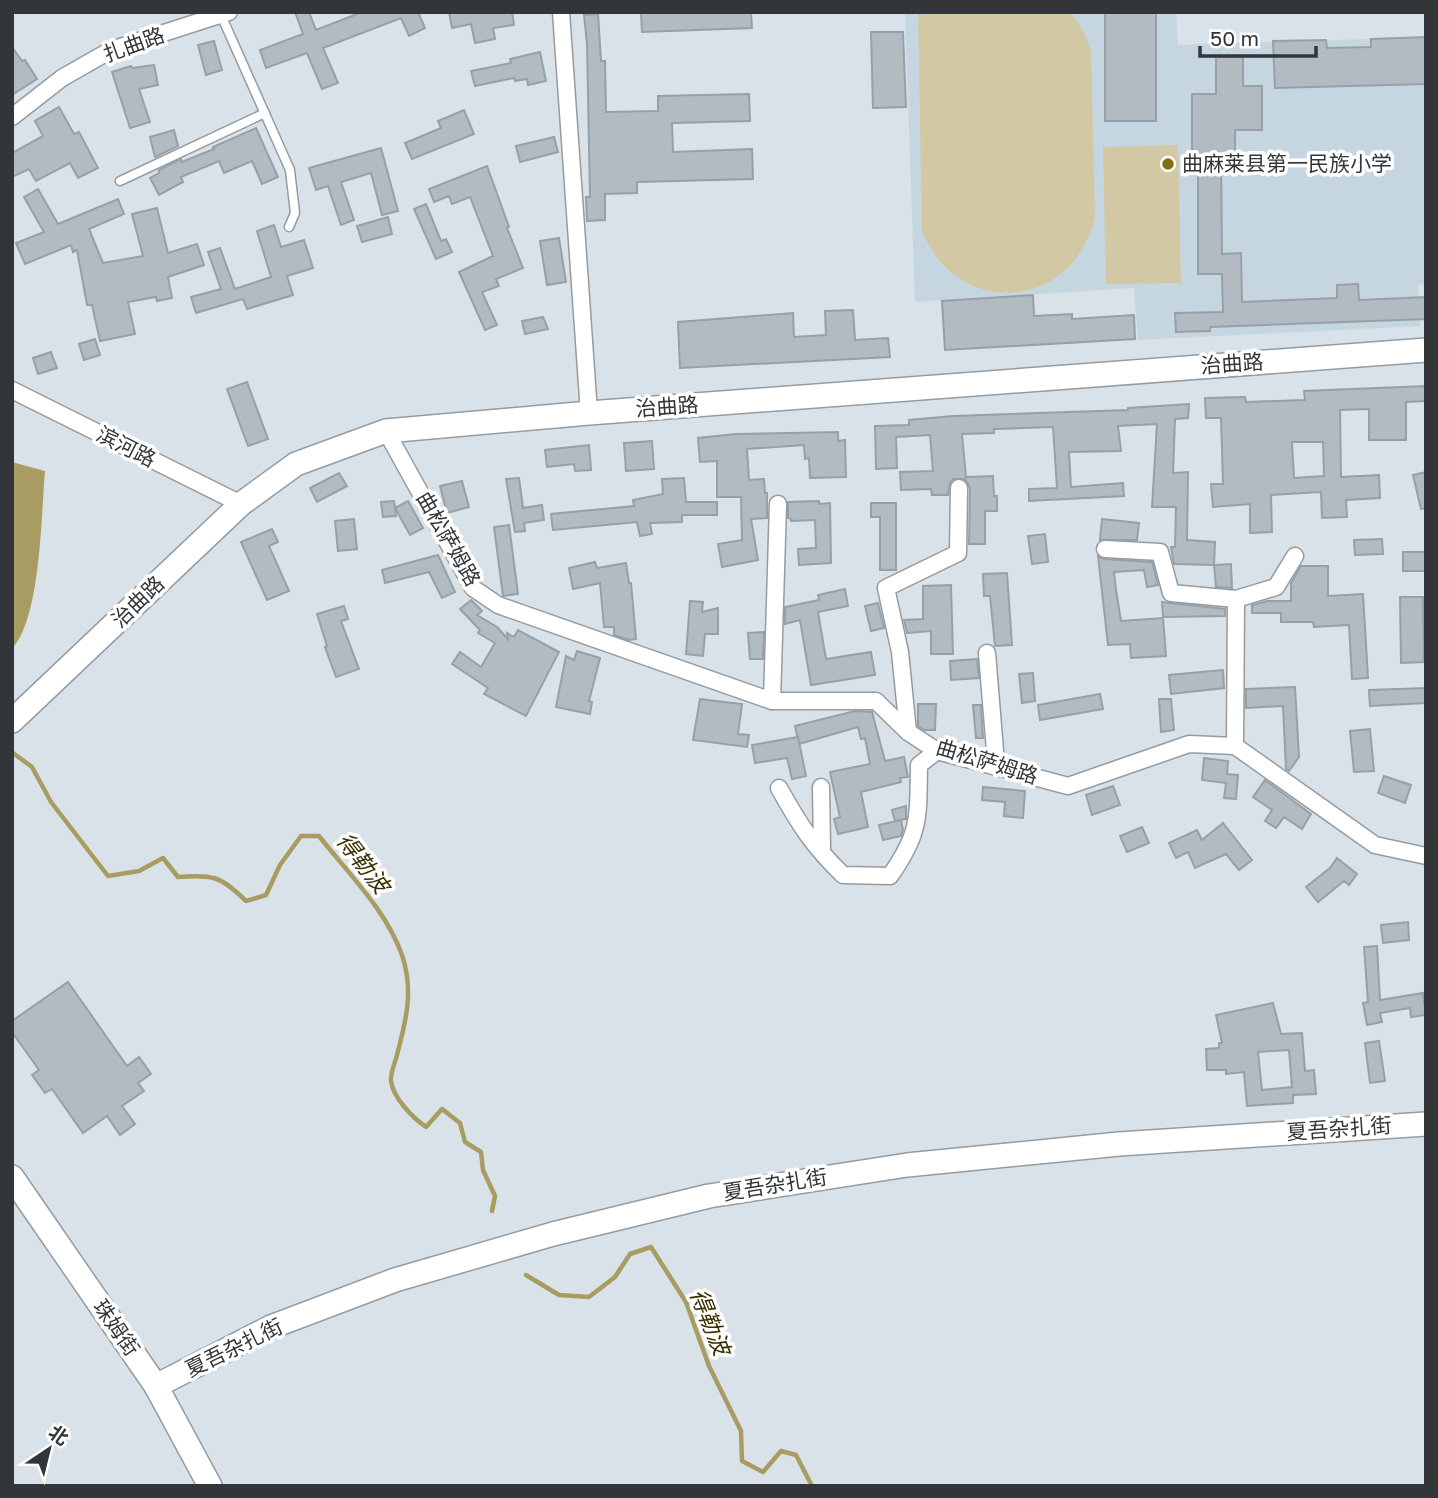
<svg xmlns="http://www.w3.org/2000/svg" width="1438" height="1498" viewBox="0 0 1438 1498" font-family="'Golos Text','Noto Sans SC',sans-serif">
	<rect width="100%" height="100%" fill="#d9e2e8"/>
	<!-- built -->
	<polygon fill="#c6d6e1" points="905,12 1176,12 1178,45 1426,37 1426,284 1418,285 1420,326 1138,340 1134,288 915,302"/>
	<!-- green -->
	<g fill="#d2c9a4">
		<path d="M918,12H1070L1084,32L1091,52L1095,215C1076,310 958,321 922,231Z"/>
		<polygon points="1178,145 1181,283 1106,284 1103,147"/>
	</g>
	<!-- water -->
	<path fill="#a99c62" d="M12,462L45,471C41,515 41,617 12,649Z"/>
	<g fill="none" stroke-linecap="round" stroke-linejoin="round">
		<!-- stream -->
		<g stroke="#a99c62" stroke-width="4.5">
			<path d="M13,753L32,767L51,802L108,876L139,871L163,858L178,877C212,874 221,876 246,901L266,895L280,865L301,836H319C348,873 386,910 402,955C414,990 406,1021 397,1055C395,1063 390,1074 391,1081C393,1098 413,1118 426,1127L442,1109L460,1123L465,1142L481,1152L483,1170L495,1196L492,1211"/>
			<polyline points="526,1275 559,1295 589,1297 615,1277 630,1254 651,1247 686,1302 709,1366 741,1431 742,1461 763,1472 781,1451 796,1455 812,1486"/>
		</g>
	</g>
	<!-- building -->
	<g fill="#b2bbc1" stroke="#97a0a6" stroke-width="2" fill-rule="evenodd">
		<polygon points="295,12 309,12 316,30 362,12 418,12 425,28 409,36 401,18 323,48 338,83 322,89 307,53 266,68 260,50 303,34"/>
		<polygon points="449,12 512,12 514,25 493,28 495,39 475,43 471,24 452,28"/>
		<polygon points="641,12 751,12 752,28 642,32"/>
		<rect x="1105" y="12" width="51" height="109"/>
		<polygon points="598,14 601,61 605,61 606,112 658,111 658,96 749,94 750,121 672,123 673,152 752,149 753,179 637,182 637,193 605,194 605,220 587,221 586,197 590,197 587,44 584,15"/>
		<polygon points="871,32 903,32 906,107 873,108"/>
		<polygon points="1426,37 1426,84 1275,88 1273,41 1326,40 1327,48 1371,47 1371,39"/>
		<polygon points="214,41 222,70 206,75 198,45"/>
		<polygon points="12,47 22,61 25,60 37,79 12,95"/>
		<polygon points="540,52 546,81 528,85 527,79 515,81 514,78 475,86 471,71 511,63 510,59"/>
		<polygon points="1216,57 1243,57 1243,86 1262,86 1262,130 1235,130 1235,157 1221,157 1222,254 1241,253 1242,302 1337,298 1337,285 1358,284 1359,300 1426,297 1426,319 1210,327 1210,331 1176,332 1175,313 1223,312 1222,274 1198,274 1198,156 1192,156 1192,94 1216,94"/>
		<polygon points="154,65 158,85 139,89 150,122 130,128 112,72 131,66 132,68"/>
		<polygon points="59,107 74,134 79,132 98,168 78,178 70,163 36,181 29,169 12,177 12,153 43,136 35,121"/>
		<polygon points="464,110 474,134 412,159 405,143 441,128 438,121"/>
		<polygon points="256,128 278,177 262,184 252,161 224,173 219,161 181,177 183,182 159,195 150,178 159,173 159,170 181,159 182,162 214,149 213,147"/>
		<polygon points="174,130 178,146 155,157 150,137"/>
		<polygon points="554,137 558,152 520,162 516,146"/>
		<polygon points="381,148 398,211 382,215 371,173 341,182 354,220 341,225 328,186 316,190 309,168"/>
		<polygon points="487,166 509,227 507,228 523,268 496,279 499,286 482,292 497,325 485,330 459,272 493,256 470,197 452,204 449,196 434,202 429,189"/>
		<polygon points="38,189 58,224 118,199 124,214 89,229 103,263 143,256 132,214 157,208 168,253 197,244 204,265 168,277 172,298 157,301 156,297 128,302 135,334 100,341 92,305 87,305 77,250 73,252 71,245 25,264 16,243 44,232 24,197"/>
		<polygon points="426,204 441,241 446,239 452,252 436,259 414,209"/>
		<polygon points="388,217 392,234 362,242 357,226"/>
		<polygon points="274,225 281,247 304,240 313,268 287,276 293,295 247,309 243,299 196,313 191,297 221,289 208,252 220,248 235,289 271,277 257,231"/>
		<polygon points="559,238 566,282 547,285 540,241"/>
		<polygon points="1033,295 1034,316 1072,314 1072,319 1134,315 1135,339 945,350 942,301"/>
		<polygon points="853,310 855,340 888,338 890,357 680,368 678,322 793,313 794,337 826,335 825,311"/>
		<polygon points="543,317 548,329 525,334 522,321"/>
		<polygon points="95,339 100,355 84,360 79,344"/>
		<polygon points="51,352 57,368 38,374 33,358"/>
		<polygon points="247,382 268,439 248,446 227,389"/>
		<path d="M1426,386V401L1406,402V440H1369V409L1340,410L1341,477L1379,475L1380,498L1346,500L1347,517L1322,518L1321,492L1271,495L1272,532L1250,533V504L1213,507L1211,484H1223L1221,418H1206L1205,398L1245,397L1246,402L1305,400L1304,391ZM1292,442H1323L1324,476L1294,478Z"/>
		<polygon points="1189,404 1188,418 1175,419 1173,473 1188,472 1187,540 1215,542 1214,565 1231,564 1232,588 1216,587 1214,565 1174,564 1171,547 1175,547 1176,507 1152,507 1157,424 1118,426 1121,451 1069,452 1071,487 1123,483 1124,496 1029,501 1029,489 1057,488 1053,427 994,429 994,433 962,434 966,477 993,476 994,496 997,496 997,511 985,511 985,544 969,544 970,488 965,479 953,479 950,483 948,495 932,495 931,489 901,490 900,472 933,471 930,435 896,437 897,468 876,469 875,426 909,425 909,420 953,416 1128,410 1128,408"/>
		<polygon points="838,432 838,441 845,440 846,477 810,478 809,458 805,459 804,445 747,449 749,480 764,479 765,493 767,493 767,518 751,519 758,560 722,567 718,544 742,540 741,497 717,497 717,461 700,462 698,438 736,434"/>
		<polygon points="652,441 654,469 626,471 624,443"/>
		<polygon points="589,445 591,470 575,471 574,464 547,467 545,450"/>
		<polygon points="1426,472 1426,508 1421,509 1413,475"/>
		<polygon points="339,473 347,486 317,502 310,488"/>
		<polygon points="519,478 523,508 542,505 544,520 524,523 525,531 515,532 506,479"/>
		<polygon points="684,478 686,502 717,502 717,515 682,515 682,522 650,523 652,534 640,536 637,522 553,530 551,514 634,506 633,500 663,494 662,479"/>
		<polygon points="462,481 469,507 447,513 440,486"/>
		<polygon points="394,501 396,516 383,517 381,502"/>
		<polygon points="408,501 423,528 410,535 395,508"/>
		<polygon points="819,501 819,504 830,503 831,563 799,565 798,549 816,548 815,520 791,521 790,518 788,518 788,502"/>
		<polygon points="871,503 896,503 896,570 880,570 880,517 871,517"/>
		<polygon points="354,519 357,549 338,551 335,521"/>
		<polygon points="1102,519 1139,523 1137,540 1100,540"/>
		<polygon points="509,525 518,594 503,596 494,527"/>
		<polygon points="272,529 278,542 269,546 289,591 267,600 241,542"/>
		<polygon points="1045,534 1048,562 1032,564 1028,536"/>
		<polygon points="1382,539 1383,554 1355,555 1354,540"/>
		<rect x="1403" y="552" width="23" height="19"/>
		<polygon points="438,555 455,592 442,598 429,572 385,583 382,570"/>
		<polygon points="1098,556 1104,559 1152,562 1158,585 1147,587 1144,570 1114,572 1116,590 1121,621 1163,618 1166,656 1131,658 1130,644 1108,645"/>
		<polygon points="595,562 597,568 626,563 629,583 631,583 636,639 629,640 614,635 614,627 604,627 600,583 573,589 569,568"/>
		<polygon points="1301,566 1328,566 1328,596 1363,594 1368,678 1352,679 1349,625 1314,627 1313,622 1281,622 1281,613 1252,613 1252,605 1267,601 1291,601 1291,583"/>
		<polygon points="1007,573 1012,645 995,646 990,596 984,596 983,574"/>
		<polygon points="951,585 953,654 931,654 931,631 907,633 904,620 923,619 923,586"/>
		<polygon points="845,589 848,606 818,612 826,659 871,652 875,675 811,685 800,620 785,624 785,607 819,600 818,595"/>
		<polygon points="1400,597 1423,597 1424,662 1401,663"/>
		<polygon points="471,600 482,611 477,615 497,627 508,639 507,633 514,637 518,630 559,652 526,716 484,694 488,688 452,664 460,652 481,667 495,643 478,633 480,630 460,609"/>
		<polygon points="690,601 703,602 702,612 718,608 718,634 705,634 703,656 686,654"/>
		<polygon points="1162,602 1225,609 1225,616 1163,617"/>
		<polygon points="878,603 884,628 871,631 865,606"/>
		<polygon points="344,606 348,619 341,621 359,669 336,677 325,647 327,646 317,614"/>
		<polygon points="764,632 763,659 750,659 748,633"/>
		<polygon points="577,651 600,658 589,701 592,702 590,714 556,707 566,656 574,660"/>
		<polygon points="977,659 979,678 951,680 950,661"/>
		<polygon points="1223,670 1224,688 1171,694 1169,675"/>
		<polygon points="1033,673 1035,701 1022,703 1019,674"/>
		<polygon points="1295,687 1299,757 1289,771 1286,769 1283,706 1246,708 1246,689"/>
		<polygon points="1426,688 1426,703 1370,706 1369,690"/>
		<polygon points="1100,694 1103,709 1040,720 1038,705"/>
		<polygon points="700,699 742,704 738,734 749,735 747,747 693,740"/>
		<polygon points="1159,699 1171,699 1174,730 1161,732"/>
		<polygon points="918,704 936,704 935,730 924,730 918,726"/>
		<polygon points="973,705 981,705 983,738 976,738"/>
		<polygon points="855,711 872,712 885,761 904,757 908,777 900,778 901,782 861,792 868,827 838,834 834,819 840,817 830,772 870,764 865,738 861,739 858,727 799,744 795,726"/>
		<polygon points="1370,729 1374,771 1354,772 1350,731"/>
		<polygon points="798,737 806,776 792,779 787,758 755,763 752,745"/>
		<polygon points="1204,758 1228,761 1227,774 1238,775 1236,799 1224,798 1226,783 1202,780"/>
		<polygon points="1384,776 1411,785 1405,803 1378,793"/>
		<polygon points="1265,780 1311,814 1302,829 1284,817 1276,828 1265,821 1272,810 1253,797"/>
		<polygon points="1113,786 1120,805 1092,815 1086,795"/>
		<polygon points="983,787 1025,791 1023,818 1004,816 1005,802 982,800"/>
		<polygon points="906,806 906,819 895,821 892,810"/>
		<polygon points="901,820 903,830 901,836 883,840 879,825"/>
		<polygon points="1223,823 1252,860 1239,870 1226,854 1195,868 1188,852 1176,858 1169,843 1197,830 1202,840"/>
		<polygon points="1142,827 1149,843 1127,852 1120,836"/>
		<polygon points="1337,858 1357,874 1349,885 1344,881 1318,902 1306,887 1330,868"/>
		<polygon points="1408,922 1409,940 1383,943 1381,925"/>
		<polygon points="1377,946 1380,1000 1423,993 1426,1015 1411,1017 1410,1008 1380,1013 1382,1022 1367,1025 1363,1003 1368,1002 1364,947"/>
		<polygon points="68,982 127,1066 139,1057 151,1074 138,1083 144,1091 122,1106 135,1124 120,1135 107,1116 83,1133 52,1089 45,1093 32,1075 39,1070 12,1032 12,1021"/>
		<path d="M1273,1003L1281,1034L1302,1033L1305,1071L1314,1070L1316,1094L1293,1095V1103L1247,1106L1244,1072L1226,1074V1070H1207L1206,1049L1219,1048V1043H1222L1216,1015ZM1289,1050L1292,1087L1262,1090L1258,1052Z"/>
		<polygon points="1379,1041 1385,1081 1370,1083 1365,1043"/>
	</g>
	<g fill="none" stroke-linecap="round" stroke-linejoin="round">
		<defs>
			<g id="service">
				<polyline points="221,15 290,170 295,213 289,227"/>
				<polyline points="120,181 265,113"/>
			</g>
			<g id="minor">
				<polyline points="561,12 589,413"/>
				<polyline points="12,117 62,78 111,50 229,12"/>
				<polyline points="12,390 241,504"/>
				<polyline points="386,431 473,588 498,605 772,701 876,701 908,732 937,751 1068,786 1189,744 1235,746 1375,845 1426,856"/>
				<polyline points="1105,549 1160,552 1171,593 1236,599 1235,746"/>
				<polyline points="1236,599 1276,587 1295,556"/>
				<polyline points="987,653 996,763"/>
				<polyline points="772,701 778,504"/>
				<polyline points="908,732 900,652 886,588 958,553 959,488"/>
				<polyline points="821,787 822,848"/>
				<path d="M779,788C799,824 813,846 843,875L890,876C921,832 918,817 919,765L937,751"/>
			</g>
			<g id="secondary">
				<polyline points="12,721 241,504 296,464 386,431 589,413 1426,350"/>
				<polyline points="12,1177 156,1386 210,1486"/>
				<polyline points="156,1386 271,1327 395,1280 553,1234 709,1196 907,1165 1119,1144 1426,1124"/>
			</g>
		</defs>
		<!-- service casing -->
		<use href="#service" stroke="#949ca2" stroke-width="11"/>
		<!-- minor casing -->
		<use href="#minor" stroke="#949ca2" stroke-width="19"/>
		<!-- secondary casing -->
		<use href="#secondary" stroke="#949ca2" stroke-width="26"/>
		<!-- service -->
		<use href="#service" stroke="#fff" stroke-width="8"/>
		<!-- minor -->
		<use href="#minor" stroke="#fff" stroke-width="16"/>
		<!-- secondary -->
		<use href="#secondary" stroke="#fff" stroke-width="23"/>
	</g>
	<!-- markers -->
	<circle fill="#82700e" stroke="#fff" stroke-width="2.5" cx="1168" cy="164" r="7"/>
	<g text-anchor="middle" stroke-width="7" stroke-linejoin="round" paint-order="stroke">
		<!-- street labels -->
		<g font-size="21" fill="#323638" stroke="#fff">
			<text transform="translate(134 45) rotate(-20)" y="7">扎曲路</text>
			<text transform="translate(1232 364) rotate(-4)" y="7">治曲路</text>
			<text transform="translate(667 407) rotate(-4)" y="7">治曲路</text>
			<text transform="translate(126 447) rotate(27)" y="7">滨河路</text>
			<text transform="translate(448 539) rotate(60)" y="7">曲松萨姆路</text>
			<text transform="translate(138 602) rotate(-44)" y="7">治曲路</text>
			<text transform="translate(987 762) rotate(17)" y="7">曲松萨姆路</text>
			<text transform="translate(1339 1129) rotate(-4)" y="7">夏吾杂扎街</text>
			<text transform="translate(775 1185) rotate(-9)" y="7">夏吾杂扎街</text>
			<text transform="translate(116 1328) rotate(55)" y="7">珠姆街</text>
			<text transform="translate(234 1348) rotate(-26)" y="7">夏吾杂扎街</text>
		</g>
		<!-- poi labels -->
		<g font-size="21" fill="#323638" stroke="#fff" text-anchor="start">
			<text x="1182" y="171">曲麻莱县第一民族小学</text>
		</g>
		<!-- water labels -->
		<g font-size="23" font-style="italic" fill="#3b3100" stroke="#fff">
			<text transform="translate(363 863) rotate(52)" y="8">得勒波</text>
			<text transform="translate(710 1322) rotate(68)" y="8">得勒波</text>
		</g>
	</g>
	<!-- border -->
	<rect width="1438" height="1498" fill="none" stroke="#323638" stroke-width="28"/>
	<!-- north arrow -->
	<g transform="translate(49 1449) rotate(35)" stroke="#ffffff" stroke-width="5" paint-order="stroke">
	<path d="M0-5L12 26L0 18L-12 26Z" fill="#323638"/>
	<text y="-10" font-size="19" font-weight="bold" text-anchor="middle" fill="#323638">北</text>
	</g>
	<!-- scale -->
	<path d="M1200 46v10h116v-10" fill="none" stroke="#323638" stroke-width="3.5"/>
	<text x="1210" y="46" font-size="21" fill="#323638" stroke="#ffffff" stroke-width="5" paint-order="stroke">50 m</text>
</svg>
